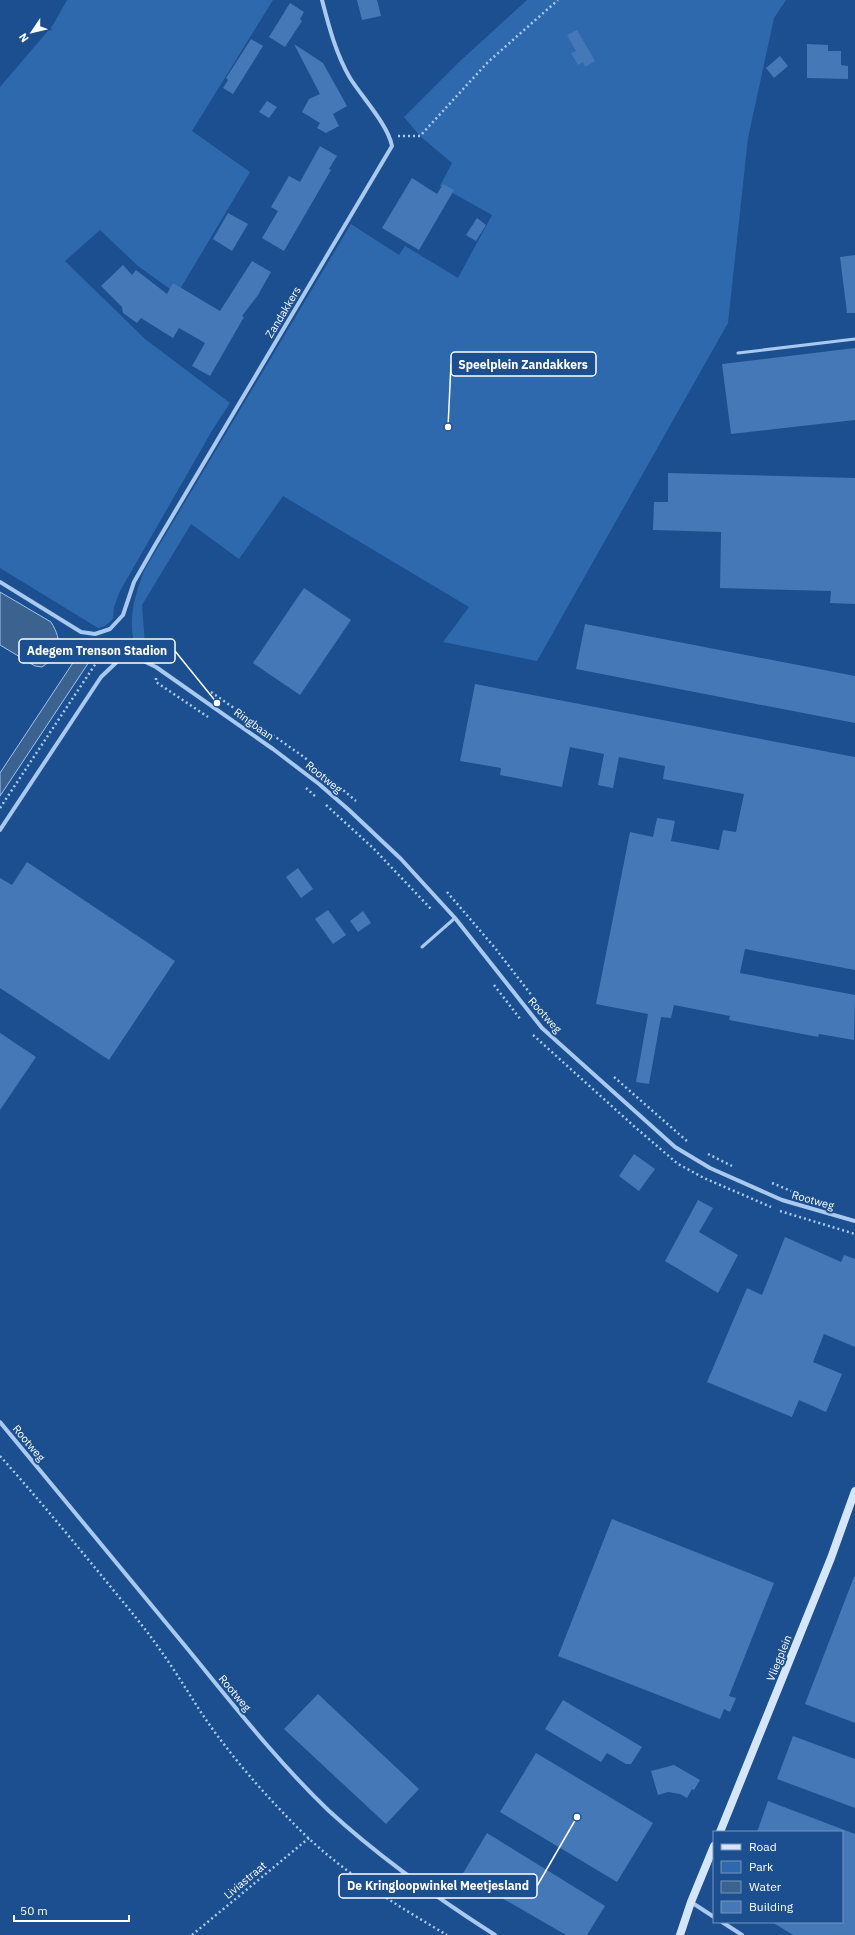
<svg xmlns="http://www.w3.org/2000/svg" width="855" height="1935" viewBox="0 0 855 1935" font-family="'IBM Plex Sans',sans-serif">
	<rect width="100%" height="100%" fill="#1b4f8f"/>
	<!-- green -->
	<g fill="#2e69ad">
		<polygon points="67,0 273,0 192,131 250,172 177,294 138,266 100,230 65,261 145,339 230,403 213,429 120,591 114,607 113,619 105,626 98,628 0,568 0,87 53,25"/>
		<path d="M527,0H786L774,18L748,138L728,323L537,661L443,642L469,607L283,496L239,559L191,524L142,605L145,644L133,638C129,613 136,591 145,569L351,224L399,255L405,246L458,278L492,215L440,186L452,163L420,136L404,117L458,63Z"/>
	</g>
	<!-- water -->
	<g fill="#3c6290" stroke="#9cc4f0">
		<path d="M0,592L51,622C63,642 61,654 42,667L35,666L0,645Z"/>
		<polygon points="86,643 95,650 89,662 0,796 0,773"/>
	</g>
	<!-- building -->
	<g fill="#4478b7">
		<polygon points="357,0 377,0 381,16 362,20"/>
		<polygon points="290,3 304,12 300,19 302,21 285,47 269,37"/>
		<polygon points="577,30 595,61 585,67 583,62 578,65 571,53 576,51 567,35"/>
		<polygon points="251,39 263,46 233,94 223,88 228,80 226,78"/>
		<polygon points="294,44 323,63 347,106 333,114 339,126 326,133 317,128 320,123 302,112 309,99 320,94"/>
		<polygon points="807,44 828,45 828,51 841,51 841,65 848,66 848,79 807,78"/>
		<polygon points="780,56 788,66 774,78 766,68"/>
		<polygon points="267,101 277,107 269,118 259,112"/>
		<polygon points="320,146 337,156 329,169 331,170 284,251 262,238 278,211 271,207 289,176 300,182"/>
		<polygon points="412,178 437,194 443,184 454,190 419,250 382,228"/>
		<polygon points="228,213 248,224 232,251 213,239"/>
		<polygon points="477,218 486,225 476,241 466,235"/>
		<polygon points="855,255 855,313 847,313 840,257"/>
		<polygon points="252,261 271,272 258,295 242,316 244,317 210,376 192,366 205,343 179,328 173,338 141,318 137,323 123,313 122,307 101,286 123,265 132,275 136,270 167,294 173,283 220,311"/>
		<polygon points="855,348 855,420 731,434 722,364"/>
		<polygon points="668,473 855,478 855,604 830,603 831,591 720,588 721,532 653,530 654,502 668,502"/>
		<polygon points="304,588 351,620 300,695 253,663"/>
		<polygon points="585,624 855,676 855,723 576,669"/>
		<polygon points="475,684 855,757 855,970 745,949 740,973 855,995 854,1040 819,1034 818,1037 729,1020 730,1016 674,1005 671,1018 661,1017 649,1084 636,1082 648,1014 596,1004 630,832 653,837 657,818 675,821 671,841 719,850 723,830 736,832 744,794 663,779 665,766 619,757 613,788 598,785 604,754 570,747 562,787 500,775 501,768 460,761"/>
		<polygon points="27,862 175,961 109,1060 0,988 0,878 12,885"/>
		<polygon points="298,868 313,889 301,898 286,877"/>
		<polygon points="328,910 346,935 333,944 315,919"/>
		<polygon points="363,911 371,923 358,932 350,921"/>
		<polygon points="0,1033 36,1057 0,1110"/>
		<polygon points="634,1154 655,1169 639,1191 619,1176"/>
		<polygon points="698,1200 713,1208 699,1232 738,1255 718,1293 665,1261"/>
		<polygon points="785,1237 841,1262 844,1255 855,1259 855,1347 824,1334 813,1362 842,1374 826,1412 799,1400 792,1417 707,1382 747,1288 762,1295"/>
		<polygon points="612,1519 774,1583 729,1696 736,1698 730,1712 724,1709 720,1719 558,1656"/>
		<polygon points="854,1577 855,1577 855,1723 805,1704"/>
		<polygon points="318,1694 419,1789 386,1824 284,1729"/>
		<polygon points="563,1700 642,1747 631,1764 626,1764 607,1753 601,1762 545,1729"/>
		<polygon points="793,1736 855,1759 855,1808 777,1779"/>
		<polygon points="536,1753 653,1823 617,1882 500,1812"/>
		<polygon points="674,1765 700,1780 694,1790 692,1789 687,1798 680,1794 668,1792 658,1795 651,1771"/>
		<polygon points="768,1801 855,1834 855,1935 793,1935 772,1922 842,1922 842,1832 757,1832"/>
		<polygon points="487,1833 605,1906 587,1935 566,1935 462,1875"/>
	</g>
	<g fill="none" stroke-linecap="round" stroke-linejoin="round">
		<!-- path -->
		<g stroke="#a9c9ee" stroke-width="2.5" stroke-dasharray="2 3" stroke-linecap="butt">
			<polyline points="398,136 420,136 488,62 558,0"/>
			<polyline points="156,678 156,682 208,717"/>
			<polyline points="211,692 304,757 356,801"/>
			<polyline points="306,788 316,797"/>
			<polyline points="326,805 373,848 432,910"/>
			<path d="M0,808L104,651C123,634 136,642 154,654"/>
			<polyline points="447,892 495,948 553,1023"/>
			<polyline points="494,985 521,1020"/>
			<polyline points="533,1035 636,1128 678,1164 704,1178 771,1207"/>
			<polyline points="614,1077 688,1142"/>
			<polyline points="708,1154 732,1166"/>
			<polyline points="772,1183 791,1191"/>
			<polyline points="780,1211 855,1234"/>
			<path d="M0,1456C35,1495 68,1535 101,1575C122,1601 144,1626 163,1654C183,1682 199,1712 220,1739C244,1771 271,1801 299,1829C342,1872 396,1905 447,1935"/>
			<polyline points="192,1935 309,1838"/>
		</g>
		<!-- lane -->
		<g stroke="#a9c9ee" stroke-width="3">
			<polyline points="738,353 855,339"/>
			<polyline points="422,947 455,918"/>
		</g>
		<!-- street -->
		<g stroke="#a9c9ee" stroke-width="4">
			<path d="M0,582L81,632L95,634L110,629L123,615L134,582L154,547L392,146C388,125 362,97 350,78C336,54 329,27 322,0"/>
			<polyline points="0,830 101,677 122,657 135,657 156,667 273,749 319,784 349,810 401,859 455,918 542,1028 675,1147 710,1168 782,1200 855,1221"/>
			<path d="M0,1422C62,1497 124,1572 186,1647C232,1703 276,1760 328,1810C379,1857 437,1898 495,1935"/>
			<polyline points="691,1902 714,1917"/>
			<polyline points="722,1922 742,1935"/>
		</g>
		<!-- secondary -->
		<g stroke="#d6e6fa" stroke-width="8">
			<polyline points="720,1832 831,1558 855,1491"/>
			<polyline points="680,1935 691,1902 714,1846"/>
		</g>
	</g>
	<g text-anchor="middle" stroke-width="4" stroke-linejoin="round" paint-order="stroke">
		<!-- street labels -->
		<g font-size="11" fill="#fff" stroke="#1b4f8f">
			<text transform="translate(283 312) rotate(-59)" y="4">Zandakkers</text>
			<text transform="translate(254 724) rotate(36)" y="4">Ringbaan</text>
			<text transform="translate(324 777) rotate(39)" y="4">Rootweg</text>
			<text transform="translate(545 1015) rotate(48)" y="4">Rootweg</text>
			<text transform="translate(813 1200) rotate(16)" y="4">Rootweg</text>
			<text transform="translate(29 1443) rotate(50)" y="4">Rootweg</text>
			<text transform="translate(779 1658) rotate(-68)" y="4">Vliegplein</text>
			<text transform="translate(235 1693) rotate(50)" y="4">Rootweg</text>
			<text transform="translate(245 1880) rotate(-40)" y="4">Liviastraat</text>
		</g>
	</g>
	<!-- callouts -->
	<path fill="none" stroke="#fff" stroke-width="1.5" d="M448 427L451 364M217 703L175 651M577 1817L537 1886"/>
	<g fill="#fff" stroke="#1b4f8f" stroke-width="1.5">
		<circle cx="448" cy="427" r="4"/>
		<circle cx="217" cy="703" r="4"/>
		<circle cx="577" cy="1817" r="4"/>
	</g>
	<g fill="#1b4f8f" stroke="#fff" stroke-width="1.5">
		<rect x="451" y="352" width="145" height="24" rx="4"/>
		<rect x="19" y="639" width="156" height="24" rx="4"/>
		<rect x="339" y="1874" width="198" height="24" rx="4"/>
	</g>
	<g font-size="12" text-anchor="middle" font-weight="bold" fill="#fff">
		<text x="523" y="369">Speelplein Zandakkers</text>
		<text x="97" y="655">Adegem Trenson Stadion</text>
		<text x="438" y="1890">De Kringloopwinkel Meetjesland</text>
	</g>
	<!-- legend -->
	<rect x="713" y="1831" width="130" height="92" fill="#1b4f8f" stroke="#7695bc"/>
	<rect x="721" y="1844" width="20" height="6" fill="#d6e6fa" stroke="#7695bc"/>
	<text x="749" y="1851" font-size="12" fill="#ffffff">Road</text>
	<rect x="721" y="1861" width="20" height="12" fill="#2e69ad" stroke="#7695bc"/>
	<text x="749" y="1871" font-size="12" fill="#ffffff">Park</text>
	<rect x="721" y="1881" width="20" height="12" fill="#3c6290" stroke="#7695bc"/>
	<text x="749" y="1891" font-size="12" fill="#ffffff">Water</text>
	<rect x="721" y="1901" width="20" height="12" fill="#4478b7" stroke="#7695bc"/>
	<text x="749" y="1911" font-size="12" fill="#ffffff">Building</text>
	<!-- north arrow -->
	<g transform="translate(32 32) rotate(235)" stroke="#1b4f8f" stroke-width="3" paint-order="stroke">
	<path d="M0-3L7 15L0 10L-7 15Z" fill="#ffffff"/>
	<text y="-6" font-size="11" font-weight="bold" text-anchor="middle" fill="#ffffff">N</text>
	</g>
	<!-- scale -->
	<path d="M14 1915v6h115v-6" fill="none" stroke="#ffffff" stroke-width="2"/>
	<text x="20" y="1915" font-size="12" fill="#ffffff" stroke="#1b4f8f" stroke-width="3" paint-order="stroke">50 m</text>
</svg>
